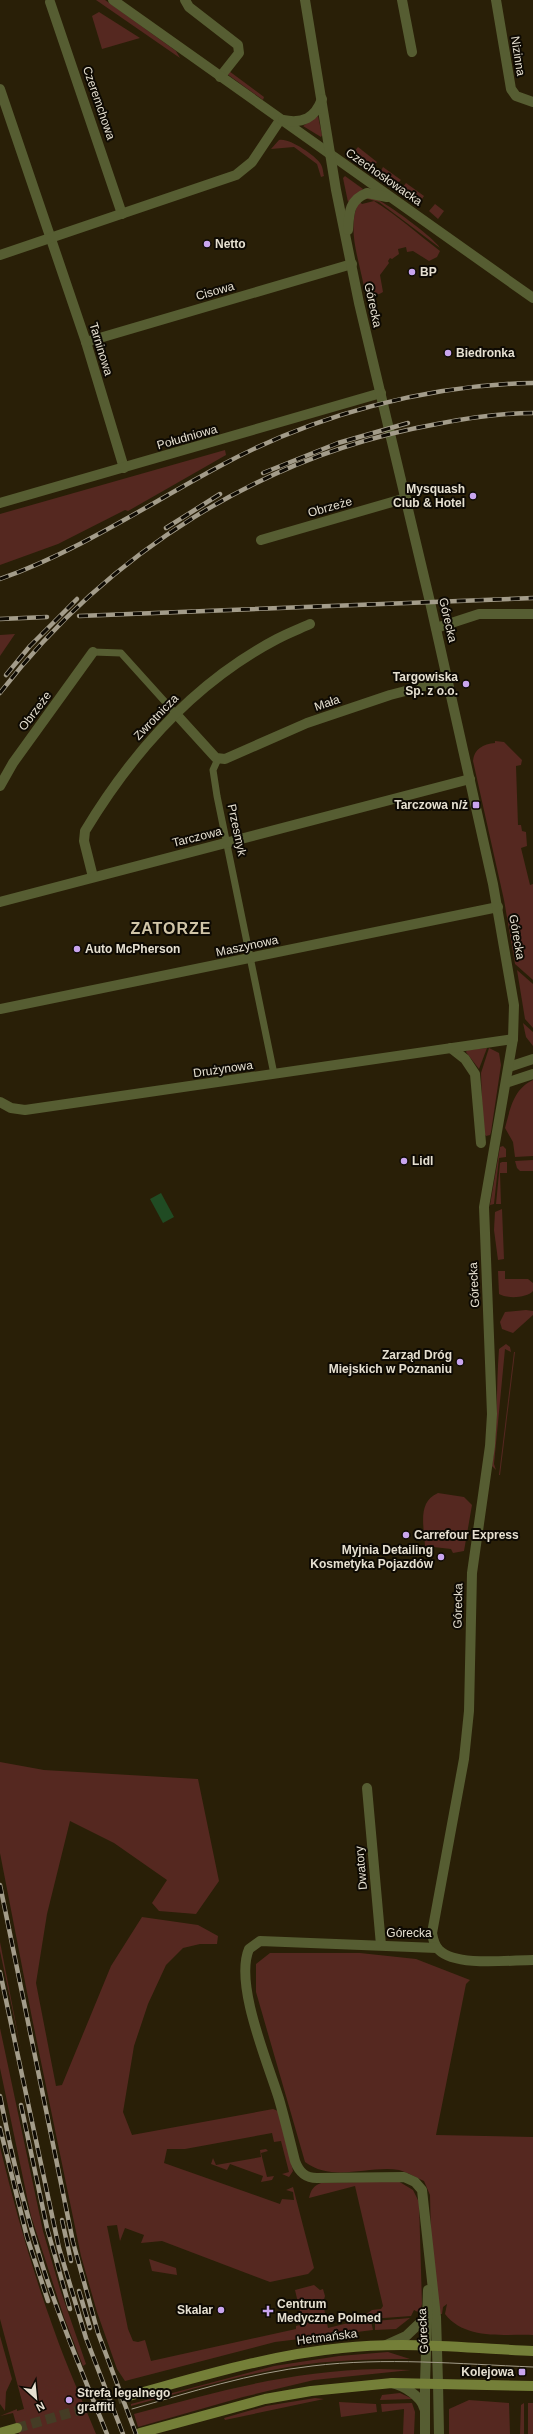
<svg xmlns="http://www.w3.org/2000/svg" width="533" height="2434" viewBox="0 0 533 2434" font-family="Arial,sans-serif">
	<rect width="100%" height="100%" fill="#291f07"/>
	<!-- green -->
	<g fill="#552820">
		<polygon points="96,0 105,0 176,51 180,58"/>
		<polygon points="99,12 140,38 102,49 92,16"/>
		<polygon points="229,71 264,97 263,100 227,74"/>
		<polygon points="318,116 322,135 321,137 303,126"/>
		<path d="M279,140C288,137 315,155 320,163C323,167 323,172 324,176L321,177L317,164L294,147L271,149Z"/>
		<polygon points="358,147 377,162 374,166 354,152"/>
		<polygon points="383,167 401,180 398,183 381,171"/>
		<polygon points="345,176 363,189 348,202 343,178"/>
		<polygon points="406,183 424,196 420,202 403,187"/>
		<path d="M373,197C385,202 435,238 440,248L379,202L364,198Z"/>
		<path d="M359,201L362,204L374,201C398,216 418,234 440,251L437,257L429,261L413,251L407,252L406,247L398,249L399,254L392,259L390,258L388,261L389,263L380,275L383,292C376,297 369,294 364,287C359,259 346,228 359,201Z"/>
		<polygon points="435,204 444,211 438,219 429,211"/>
		<polygon points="225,450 226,455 128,511 125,510 58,544 0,565 0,514"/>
		<polygon points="15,634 0,656 0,635"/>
		<path d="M495,741L504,742L522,760L521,765L516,766L518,825H521L522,831L526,832L527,846L521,848L530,885L533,884V980L515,964L504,900L473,761C474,749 483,744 495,743Z"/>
		<polygon points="517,970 533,984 533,1028 525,1019"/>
		<polygon points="523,1023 533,1032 533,1046 526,1037"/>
		<polygon points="487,1048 479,1069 466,1052 467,1050"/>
		<polygon points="489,1048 499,1053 501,1065 491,1132 490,1135 486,1136 483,1132 481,1073"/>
		<path d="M533,1080V1156L515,1157L513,1142L505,1128C510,1110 513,1089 533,1080Z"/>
		<polygon points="503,1146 506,1149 506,1157 499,1158 494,1204 490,1205 500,1147"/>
		<polygon points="533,1160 533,1171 520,1171 517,1168 515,1161"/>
		<polygon points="502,1162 507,1162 507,1173 500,1173 501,1204 496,1204 500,1163"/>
		<polygon points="502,1209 504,1259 498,1260 494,1230 495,1212"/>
		<path d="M498,1271H505V1279H528L533,1283V1291C527,1298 507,1299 499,1294Z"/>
		<polygon points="526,1310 533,1311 533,1315 513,1333 502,1329 500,1322 505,1312"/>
		<path d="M506,1344L510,1347L511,1352L505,1349L494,1464L496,1470L492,1466C498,1427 496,1388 499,1349Z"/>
		<polygon points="514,1352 515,1352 500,1475 499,1475"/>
		<path d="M438,1493L464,1497L472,1505L464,1551L453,1553L451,1549L425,1546C424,1526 417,1502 438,1493Z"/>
		<polygon points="0,1762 44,1770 198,1779 219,1881 196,1914 159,1911 152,1903 167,1880 114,1843 70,1821 47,1914 36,1983 56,2086 62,2085 111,1966 142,1917 198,1925 218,1936 217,1944 200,1944 183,1948 166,1965 148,2004 134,2046 123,2112 132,2135 273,2109 278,2111 293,2171 289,2177 282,2174 289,2172 281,2141 274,2142 272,2133 185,2149 167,2149 164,2163 280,2204 282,2199 294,2200 293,2192 286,2190 293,2187 314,2268 308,2274 270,2282 162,2241 141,2243 144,2235 125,2228 120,2241 117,2225 107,2226 128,2329 133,2341 138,2342 145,2340 151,2361 296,2329 296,2326 303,2324 295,2290 314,2285 320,2290 323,2289 325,2296 323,2303 328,2328 344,2324 371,2321 373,2330 275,2342 125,2381 117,2369 97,2312 81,2256 32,2018 0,1853"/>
		<polygon points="0,1942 21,2050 0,1951"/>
		<path d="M270,1953H360L416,1959L470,1980L466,1984L436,2135L533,2137V2335C503,2334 465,2340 445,2314L447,2304L443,2307L442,2314H439L431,2237L430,2195L424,2181C417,2178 407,2172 399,2170C369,2165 333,2183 305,2162L256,1992V1964Z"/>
		<polygon points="0,2028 43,2231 60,2289 86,2364 83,2366 64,2317 31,2216 0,2068"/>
		<path d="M0,2147C15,2209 32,2270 54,2330C66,2365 82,2399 96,2434H19L13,2413L0,2416L17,2409V2411L24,2409L0,2319Z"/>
		<polygon points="266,2149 268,2151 261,2153 267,2177 274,2176 272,2180 261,2182 263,2176 230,2164 227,2170 211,2164 213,2158 216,2165 261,2157 260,2150"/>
		<path d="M398,2181L413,2190L419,2202L422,2304L420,2313L414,2310L411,2316L343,2321L342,2317L365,2315L372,2310L381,2309L383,2306L355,2186L309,2198C311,2190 313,2186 321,2183Z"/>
		<polygon points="149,2259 176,2268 177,2275 152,2271"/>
		<polygon points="410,2318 396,2329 375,2330 375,2321"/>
		<polygon points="0,2336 12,2379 6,2392 5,2411 0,2404"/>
		<path d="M388,2352L410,2359C369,2359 329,2360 288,2367C235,2376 183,2392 131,2406V2404L274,2366L339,2356Z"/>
		<path d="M379,2369L411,2370L314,2380L243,2397L138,2427L134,2414C220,2391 289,2371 379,2369Z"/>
		<polygon points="400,2393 413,2399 380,2400 382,2395"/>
		<polygon points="315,2398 324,2399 225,2420 224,2418 266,2406"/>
		<polygon points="469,2400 509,2403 510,2434 449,2434 449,2409"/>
		<polygon points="339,2402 376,2404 377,2412 341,2417"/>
		<polygon points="412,2403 415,2412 414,2434 403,2434 404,2409 382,2412 381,2404"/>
		<polygon points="524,2403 524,2434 520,2434 521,2405"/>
		<rect x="528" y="2403" width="5" height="31"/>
	</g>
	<!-- water -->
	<polygon fill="#204b23" points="161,1193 174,1217 163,1223 150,1199"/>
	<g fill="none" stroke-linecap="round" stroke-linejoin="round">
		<!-- secondary-tunnel -->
		<polyline stroke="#453c25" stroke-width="10" stroke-dasharray="10 5" stroke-linecap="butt" points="17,2428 129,2396"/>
		<!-- pedestrian -->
		<g stroke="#565d32" stroke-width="7">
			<polyline points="93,652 121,653 176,714"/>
			<polyline points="218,759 213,770 217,796 274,1074"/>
		</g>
		<!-- minor -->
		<g stroke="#565d32" stroke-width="10">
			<polyline points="185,0 189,7 238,45 239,53 220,77"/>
			<polyline points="402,0 412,52"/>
			<polyline points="496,0 511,89 516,96 533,102"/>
			<polyline points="50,2 122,214"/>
			<polyline points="0,89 86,342 124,468"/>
			<polyline points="0,255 236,175 252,162 280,120"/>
			<polyline points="86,342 352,264"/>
			<polyline points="0,503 381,393"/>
			<polyline points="261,540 406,498"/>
			<polyline points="436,628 479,614 533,614"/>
			<polyline points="176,714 216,758 225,759 307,723 390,695 448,680"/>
			<polyline points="0,786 13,763 93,652"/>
			<path d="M93,877L84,841L85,831C132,753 195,682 277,639C288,633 299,629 310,624"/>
			<polyline points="0,902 470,779"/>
			<polyline points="0,1009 498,907"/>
			<polyline points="451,1048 465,1059 475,1074 481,1143"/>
			<polyline points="509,1067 533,1059"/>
			<polyline points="506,1083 533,1074"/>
			<polyline points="0,1102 11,1108 25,1110 513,1039"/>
			<polyline points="367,1788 381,1945"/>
			<path d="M392,2383C404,2386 421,2396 424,2408"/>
			<polyline points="438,2383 439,2434"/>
			<polyline points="425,2434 425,2383"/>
		</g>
		<!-- tertiary -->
		<g stroke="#565d32" stroke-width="10">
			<polyline points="113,0 533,298"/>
			<path d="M305,0L336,190L359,303L430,602L493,884L514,1005L513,1039L484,1207L492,1414L490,1446L472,1573L469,1711L464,1759L432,1933C433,1939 434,1945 439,1950C456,1967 510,1960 533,1960"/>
			<path d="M283,120C303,124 315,118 322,99"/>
			<path d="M348,230C349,213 349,200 367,193L387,197"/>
			<path d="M437,1948L260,1941L249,1949C234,1984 268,2063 279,2099C285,2120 290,2141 295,2161C299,2172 305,2178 317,2178L404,2177L415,2182L422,2190L436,2317L438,2383"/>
			<polyline points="386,2345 406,2336 426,2317"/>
			<polyline points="425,2383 428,2290"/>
		</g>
		<!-- secondary -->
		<g stroke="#747f38" stroke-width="10">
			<path d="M129,2396C199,2377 269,2355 342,2348C405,2341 470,2348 533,2351"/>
			<polyline points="0,2433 17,2428"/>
			<polyline points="140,2433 265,2399 311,2391 392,2383 533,2386"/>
		</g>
		<!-- tram -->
		<path stroke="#a39c8a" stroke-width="1" d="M132,2409C191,2392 250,2373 312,2366C385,2357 459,2364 533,2367"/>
		<defs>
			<g id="rail">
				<polyline points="263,473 338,443 408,423"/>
				<polyline points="166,528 220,494"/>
				<path d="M0,579C79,551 147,505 220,466C314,415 426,385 533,383"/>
				<polyline points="79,616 533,598"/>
				<polyline points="0,619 47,617"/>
				<polyline points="6,675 30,646 77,599"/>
				<path d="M0,693C108,553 262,455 437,424C468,418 501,413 533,413"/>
				<polyline points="0,1885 73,2242 98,2333 136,2434"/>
				<polyline points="0,1972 59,2248 86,2338 123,2434"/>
				<path d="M0,2096C11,2154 25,2211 43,2267C61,2324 85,2379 107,2434"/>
				<polyline points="21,2105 47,2228 70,2309"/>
				<polyline points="0,2128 27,2237 48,2301"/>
				<polyline points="62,2220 71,2261"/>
				<polyline points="79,2291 90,2328"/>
			</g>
		</defs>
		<!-- rail casing -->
		<use href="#rail" stroke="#a39c8a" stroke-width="4.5"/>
		<!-- rail -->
		<use href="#rail" stroke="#0e0a03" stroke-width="3" stroke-dasharray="9" stroke-linecap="butt"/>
	</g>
	<!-- markers -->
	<g fill="#c9a5ee" stroke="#0e0a03" stroke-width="1.5">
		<circle cx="207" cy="244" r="4"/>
		<circle cx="412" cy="272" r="4"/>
		<circle cx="448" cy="353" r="4"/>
		<circle cx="473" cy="496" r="4"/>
		<circle cx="466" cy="684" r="4"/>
		<rect x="472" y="801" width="8" height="8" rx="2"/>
		<circle cx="77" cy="949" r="4"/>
		<circle cx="404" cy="1161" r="4"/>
		<circle cx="460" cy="1362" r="4"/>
		<circle cx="406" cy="1535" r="4"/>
		<circle cx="441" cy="1557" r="4"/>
		<circle cx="221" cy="2310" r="4"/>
		<path d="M266 2305h4v4h4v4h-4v4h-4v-4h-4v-4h4z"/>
		<rect x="518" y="2368" width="8" height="8" rx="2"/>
		<circle cx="69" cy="2400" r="4"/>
	</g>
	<g text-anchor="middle" stroke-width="4" stroke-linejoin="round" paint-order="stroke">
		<!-- street labels -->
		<g font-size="12" fill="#e6e0d1" stroke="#0e0a03">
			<text transform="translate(518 56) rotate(81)" y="4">Nizinna</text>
			<text transform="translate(99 103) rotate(71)" y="4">Czeremchowa</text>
			<text transform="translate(384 177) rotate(35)" y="4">Czechosłowacka</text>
			<text transform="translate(215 291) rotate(-16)" y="4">Cisowa</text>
			<text transform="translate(373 305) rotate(78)" y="4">Górecka</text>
			<text transform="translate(101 349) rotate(73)" y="4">Tarninowa</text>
			<text transform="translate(187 437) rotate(-16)" y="4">Południowa</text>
			<text transform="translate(330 507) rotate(-16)" y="4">Obrzeże</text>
			<text transform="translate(448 620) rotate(77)" y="4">Górecka</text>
			<text transform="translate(327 703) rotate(-19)" y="4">Mała</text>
			<text transform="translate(35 711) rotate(-53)" y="4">Obrzeże</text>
			<text transform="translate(156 717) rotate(-46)" y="4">Zwrotnicza</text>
			<text transform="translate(237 830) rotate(78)" y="4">Przesmyk</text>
			<text transform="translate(197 837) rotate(-14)" y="4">Tarczowa</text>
			<text transform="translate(517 937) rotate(80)" y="4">Górecka</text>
			<text transform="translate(247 946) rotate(-12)" y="4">Maszynowa</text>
			<text transform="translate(223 1069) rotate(-8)" y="4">Drużynowa</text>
			<text transform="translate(474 1285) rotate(-93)" y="4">Górecka</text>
			<text transform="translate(458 1606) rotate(-89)" y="4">Górecka</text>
			<text transform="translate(361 1868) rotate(-95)" y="4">Dwatory</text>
			<text x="409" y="1937">Górecka</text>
			<text transform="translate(423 2331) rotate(-93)" y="4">Górecka</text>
			<text transform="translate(327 2337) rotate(-7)" y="4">Hetmańska</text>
		</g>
		<!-- poi labels -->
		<g font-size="12" font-weight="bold" fill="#e6e0d1" stroke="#0e0a03" text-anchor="start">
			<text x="215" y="248">Netto</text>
			<text x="420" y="276">BP</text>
			<text x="456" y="357">Biedronka</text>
			<text x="465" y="493" text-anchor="end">Mysquash<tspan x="465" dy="14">Club &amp; Hotel</tspan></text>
			<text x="458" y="681" text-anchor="end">Targowiska<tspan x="458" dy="14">Sp. z o.o.</tspan></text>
			<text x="468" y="809" text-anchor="end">Tarczowa n/ż</text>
			<text x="85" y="953">Auto McPherson</text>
			<text x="412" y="1165">Lidl</text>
			<text x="452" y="1359" text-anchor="end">Zarząd Dróg<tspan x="452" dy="14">Miejskich w Poznaniu</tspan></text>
			<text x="414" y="1539">Carrefour Express</text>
			<text x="433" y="1554" text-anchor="end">Myjnia Detailing<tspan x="433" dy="14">Kosmetyka Pojazdów</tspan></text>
			<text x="277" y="2308">Centrum<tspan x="277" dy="14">Medyczne Polmed</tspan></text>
			<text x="213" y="2314" text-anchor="end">Skalar</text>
			<text x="514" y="2376" text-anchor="end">Kolejowa</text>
			<text x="77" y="2397">Strefa legalnego<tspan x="77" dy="14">graffiti</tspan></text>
		</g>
		<!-- district labels -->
		<g font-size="16" font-weight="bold" letter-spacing="1" fill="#d1c5a8" stroke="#0e0a03">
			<text x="171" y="934">ZATORZE</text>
		</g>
	</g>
	<!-- north arrow -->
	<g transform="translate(36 2398) rotate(153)" stroke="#0e0a03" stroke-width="3" paint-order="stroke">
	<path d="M0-3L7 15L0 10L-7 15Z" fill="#e6e0d1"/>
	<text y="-6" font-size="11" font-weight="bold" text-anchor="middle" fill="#e6e0d1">N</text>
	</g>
</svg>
